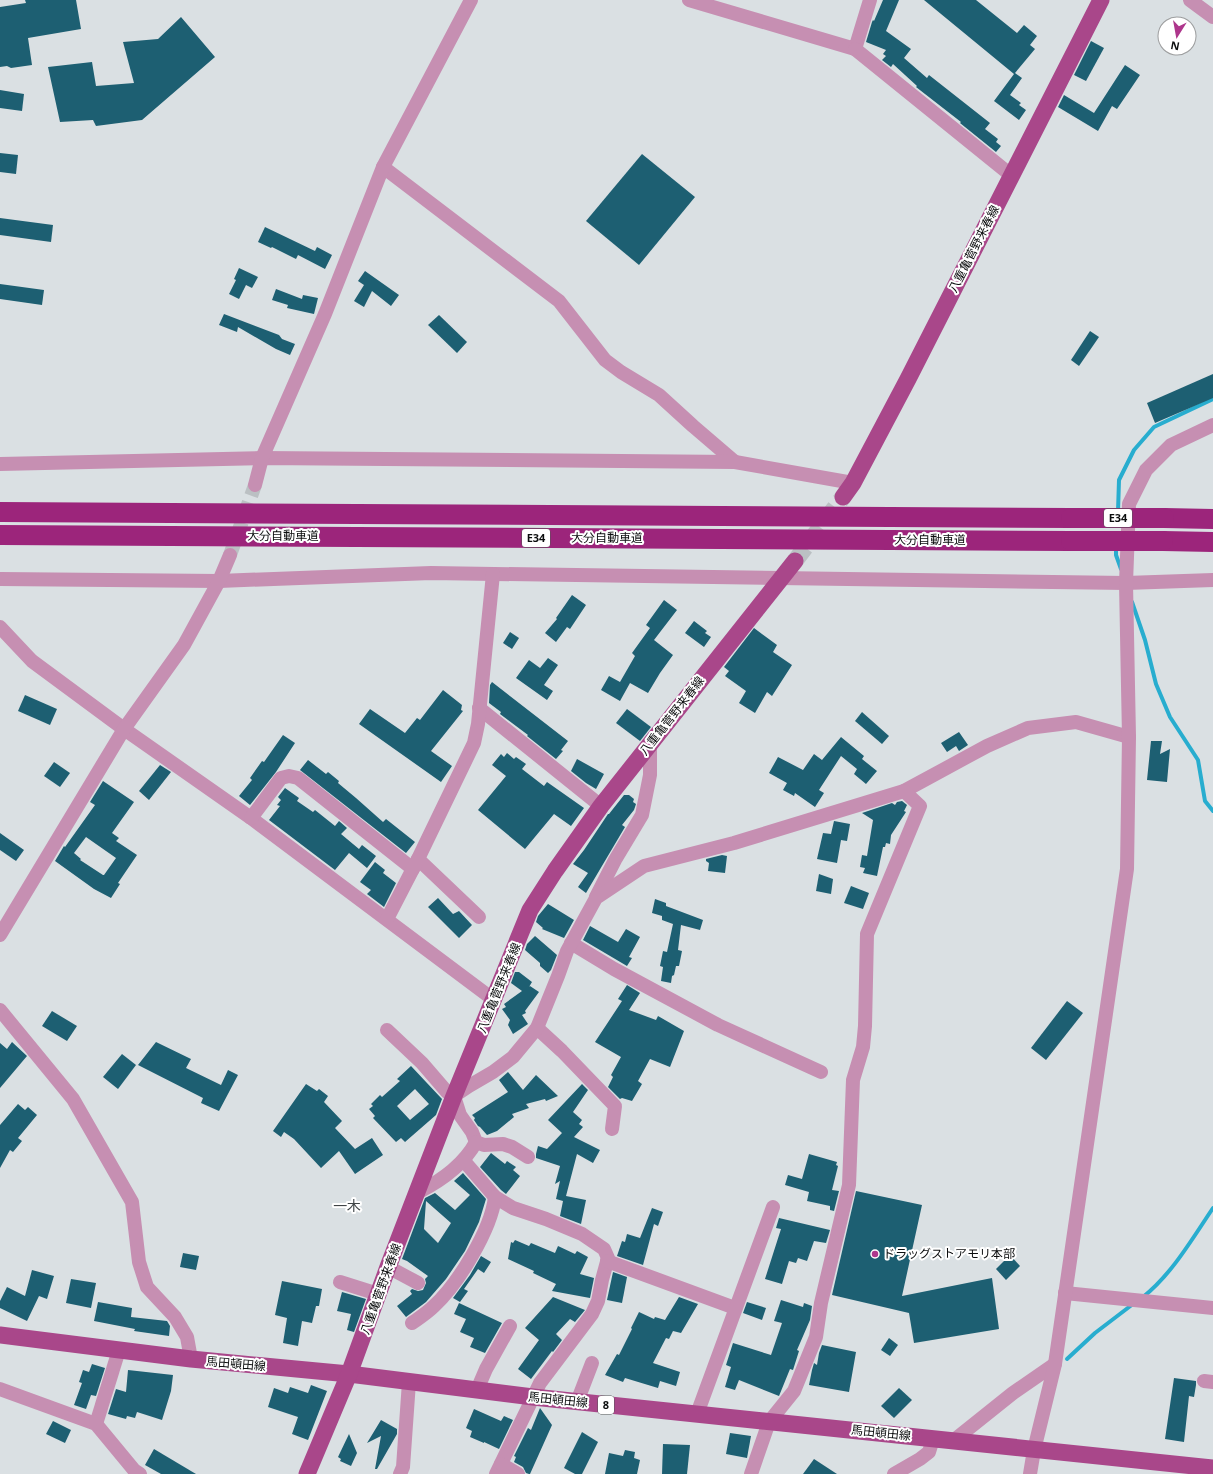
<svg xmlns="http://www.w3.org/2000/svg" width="1213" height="1474" viewBox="0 0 1213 1474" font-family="'Noto Sans','Noto Sans JP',sans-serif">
	<rect width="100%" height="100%" fill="#dae0e3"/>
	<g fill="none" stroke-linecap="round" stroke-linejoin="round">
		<!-- stream -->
		<g stroke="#28adcf" stroke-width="4">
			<polyline points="1118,512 1119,480 1134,450 1154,427 1213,399"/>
			<polyline points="1116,547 1116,555 1121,569"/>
			<polyline points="1132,602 1145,640 1156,684 1170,717 1198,760 1205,801 1213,811"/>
			<path d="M1143,1297C1172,1274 1192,1239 1213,1208"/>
			<polyline points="1067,1359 1095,1333 1133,1304"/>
		</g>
	</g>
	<!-- building -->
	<g fill="#1d5f72" fill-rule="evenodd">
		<polygon points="25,0 76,0 81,29 28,38 32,65 11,68 7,66 0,67 0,7 26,3"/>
		<polygon points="883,0 899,0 886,31 911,49 904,58 927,78 929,75 990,123 985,129 998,139 996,142 1001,146 996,152 960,123 961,122 916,87 917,86 893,64 891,67 882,60 886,56 883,54 886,50 866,42 872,22 873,20 874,21"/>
		<polygon points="924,0 976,0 1017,33 1024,25 1037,36 1030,45 1035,49 1015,73 1022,78 1010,95 1021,103 1019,105 1026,110 1019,120 994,101 1014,74"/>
		<polygon points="181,17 215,57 142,120 96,126 93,120 60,122 48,67 92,62 96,86 134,83 123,42 158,39"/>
		<polygon points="1091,41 1104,48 1086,81 1074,75"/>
		<polygon points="1125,65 1140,75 1117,109 1112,106 1098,131 1058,107 1064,95 1094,113"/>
		<polygon points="0,90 24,94 22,111 0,108"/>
		<polygon points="0,153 18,155 16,174 0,172"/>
		<polygon points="642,154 695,197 639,265 586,221"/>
		<polygon points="0,218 53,225 51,242 0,235"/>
		<polygon points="265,227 315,251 317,247 332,255 325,269 298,255 296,259 272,247 271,248 258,242"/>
		<polygon points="239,268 258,277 252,288 246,285 239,299 229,294 236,280 234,279"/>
		<polygon points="365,271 399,295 391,306 372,291 364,307 354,301 364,285 358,281"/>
		<polygon points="0,284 44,290 42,305 0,299"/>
		<polygon points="276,289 302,299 303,295 318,298 314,314 287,308 288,305 272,300"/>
		<polygon points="224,314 279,335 282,339 295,344 290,355 276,349 238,327 237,332 219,325"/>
		<polygon points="439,315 467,342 457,353 428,325"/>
		<polygon points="1090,331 1099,337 1079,366 1071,360"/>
		<polygon points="1213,374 1213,398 1155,423 1147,403"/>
		<polygon points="572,595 586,605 570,629 567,627 556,642 545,633 557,619 556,618"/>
		<polygon points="664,600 677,610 654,640 673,655 660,673 648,693 630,683 620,701 601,690 609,676 620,682 635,656 632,653 650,628 646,625"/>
		<polygon points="694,621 707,631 705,633 711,637 704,647 685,633"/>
		<polygon points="754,628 777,645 773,652 792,665 772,696 767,692 755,713 739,703 746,691 725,676 729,671 724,667"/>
		<polygon points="510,632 519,638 512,649 503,643"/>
		<polygon points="548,658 558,665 544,685 553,691 547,700 516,678 529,660 540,668"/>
		<polygon points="492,682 568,741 561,750 563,751 556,759 527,736 528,735 500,714 501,712 489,703 490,685"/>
		<polygon points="443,690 462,705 461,710 463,711 431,751 452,766 441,782 359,724 370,709 405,733 417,718 420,720"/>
		<polygon points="25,695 57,709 50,725 18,711"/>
		<polygon points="627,709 651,727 640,741 616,723"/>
		<polygon points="862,712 889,736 882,744 855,721"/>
		<polygon points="959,732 968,745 959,751 956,746 947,752 941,743"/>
		<polygon points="283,735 295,743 276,772 250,805 239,796 252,780 250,778 262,761 264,762"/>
		<polygon points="841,737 864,756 862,759 877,771 866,784 854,774 857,769 841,756 819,790 824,793 815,807 795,793 794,796 783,790 787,783 769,773 778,757 803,770 814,754 822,760"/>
		<polygon points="1151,741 1162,741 1160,754 1170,749 1167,782 1147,780"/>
		<polygon points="507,753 514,759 516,757 526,764 522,769 544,786 547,782 584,808 571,826 554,814 525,849 478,810 506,776 492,765 501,754 504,757"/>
		<polygon points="577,759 604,774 596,789 586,783 571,771"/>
		<polygon points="308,760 326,774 328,772 339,781 338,783 356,798 383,822 386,819 415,842 406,853 300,770"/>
		<polygon points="54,762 70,773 60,787 44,776"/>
		<polygon points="160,765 171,772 149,800 139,791"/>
		<path d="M103,781L134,802L112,833L119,838L116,841L137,855L118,883L120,884L111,898L94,889L55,861L64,846L65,847L95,805L90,802ZM86,837L116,858L104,875H103L80,860L81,859L74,853Z"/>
		<polygon points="285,788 299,798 297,801 313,812 315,810 335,826 339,821 347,828 341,834 359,849 362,845 376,856 367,868 349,853 335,870 269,820 280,806 277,805 281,800 278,797"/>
		<polygon points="624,795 629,795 634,799 633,802 636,804 634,810 622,825 625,827 586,893 578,887 588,873 573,864 584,850 608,814 609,814"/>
		<polygon points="902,801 907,805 904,811 906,812 891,835 890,844 886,843 885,847 883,847 877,876 863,873 865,868 860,867 862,855 867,856 873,820 862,813 892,803 895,805 897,802"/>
		<polygon points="834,821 850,824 847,841 841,840 837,863 817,859 823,833 831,834"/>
		<polygon points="0,833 24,850 16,861 0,850"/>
		<polygon points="722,855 727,856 725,873 708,871 709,863 706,861 706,859"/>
		<polygon points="375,862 385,870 383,873 396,883 384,907 367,894 371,890 360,882"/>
		<polygon points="819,874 833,879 831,894 816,891"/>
		<polygon points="851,886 869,893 863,909 844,903"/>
		<polygon points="438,898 453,914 459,911 472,925 459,938 428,907"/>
		<polygon points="655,899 666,903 666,906 703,920 700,930 681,925 678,950 682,951 679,966 676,966 674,975 672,976 671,983 661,981 663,967 660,966 663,951 667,952 673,924 662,920 662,916 652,913"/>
		<polygon points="548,904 574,920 564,938 542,929 543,928 536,922 538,916"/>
		<polygon points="590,926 618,942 626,929 640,937 629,957 632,958 627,966 583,940"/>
		<polygon points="535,936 557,955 551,970 548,973 540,966 540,963 525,950 527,944"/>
		<polygon points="515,972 519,972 532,982 529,987 530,986 539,992 525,1011 526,1013 522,1015 528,1024 513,1034 508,1025 510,1020 502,1009 506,1007 504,1004 522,991 511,983"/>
		<polygon points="627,985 640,993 629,1010 656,1020 658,1016 684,1031 670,1067 650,1059 638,1081 642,1084 632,1101 622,1098 620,1099 608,1087 613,1077 611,1075 621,1057 595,1042 622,1001 618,999"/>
		<polygon points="1067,1001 1083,1013 1046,1060 1031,1048"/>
		<polygon points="52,1011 77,1026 67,1041 42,1026"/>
		<polygon points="12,1042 27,1056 0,1088 0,1043 7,1049"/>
		<polygon points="156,1042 191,1059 186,1068 221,1085 228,1070 238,1075 219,1111 201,1103 203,1098 138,1065"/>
		<polygon points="122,1054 136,1065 118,1089 103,1077"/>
		<path d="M411,1066L442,1099L436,1115L405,1142L401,1138L396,1142L373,1118L375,1116L369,1109L373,1106L371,1104L380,1095L382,1097L400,1081L397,1079ZM415,1089L429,1104L410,1120L397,1106Z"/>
		<polygon points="508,1072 523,1090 536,1075 558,1096 546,1101 545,1099 526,1104 529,1108 512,1114 514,1117 497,1131 487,1135 480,1127 478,1126 474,1120 475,1118 472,1115 508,1092 499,1080"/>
		<polygon points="306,1084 317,1091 319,1089 328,1096 324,1102 342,1121 335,1128 355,1149 372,1138 383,1155 355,1174 339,1151 321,1168 294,1139 284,1132 281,1137 273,1131"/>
		<polygon points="582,1084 588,1090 573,1112 582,1120 579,1124 583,1127 574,1137 600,1150 593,1163 577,1154 566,1196 586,1200 581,1224 560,1216 563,1201 556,1199 560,1181 555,1184 560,1166 536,1158 536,1154 538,1146 547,1149 562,1133 548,1120"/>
		<polygon points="18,1104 25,1110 28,1107 37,1115 18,1138 22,1141 13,1152 10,1150 0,1168 0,1125"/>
		<polygon points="491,1153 505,1164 507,1161 516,1167 513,1170 520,1176 506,1194 501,1190 480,1167"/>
		<polygon points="809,1154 837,1162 836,1165 838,1166 832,1190 839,1191 834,1211 830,1210 830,1206 807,1201 809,1192 785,1185 788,1175 802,1179"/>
		<path d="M463,1173L486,1199L479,1222L465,1251L446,1279L426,1302L406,1317L397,1306L412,1294L410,1291L412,1289L418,1291L423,1290L426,1283L425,1279L428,1276L407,1261L402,1259L425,1198L435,1193L455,1210L470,1195L454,1181ZM426,1201L451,1223L438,1243L424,1229Z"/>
		<polygon points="856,1191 922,1205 902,1296 992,1278 999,1329 914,1343 909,1313 832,1295"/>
		<polygon points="652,1208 663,1212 658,1226 654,1224 643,1265 617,1256 622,1241 625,1242 627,1234 640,1238"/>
		<polygon points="779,1218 830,1230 826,1243 814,1241 807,1261 798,1258 796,1263 789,1261 782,1284 765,1279 781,1229 776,1228"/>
		<polygon points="515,1240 529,1246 531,1243 555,1253 558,1246 575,1254 577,1251 588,1257 580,1274 594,1278 590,1298 552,1291 556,1284 533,1273 534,1271 508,1259 511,1242 513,1243"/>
		<polygon points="183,1253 199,1256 196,1270 180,1267"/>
		<polygon points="1010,1255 1020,1266 1006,1280 996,1269"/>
		<polygon points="481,1256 491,1262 484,1273 478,1269 464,1289 468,1291 460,1302 453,1298 470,1275"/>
		<polygon points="32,1270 54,1276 47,1299 39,1296 27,1321 0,1308 0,1301 7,1287 25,1296"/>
		<polygon points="613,1272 627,1277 622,1303 607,1300"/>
		<polygon points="71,1279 96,1283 91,1308 66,1303"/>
		<polygon points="282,1281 322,1289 319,1306 316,1306 312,1323 302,1321 298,1346 283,1343 287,1318 275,1315"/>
		<polygon points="342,1292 366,1299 354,1332 347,1330 351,1314 337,1311"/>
		<polygon points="553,1297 585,1310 575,1322 570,1319 556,1334 562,1340 553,1352 552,1351 531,1379 518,1369 539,1340 525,1328"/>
		<polygon points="679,1297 698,1304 681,1333 673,1331 669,1339 666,1338 653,1363 680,1372 676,1386 660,1381 658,1388 625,1378 623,1382 605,1375 617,1354 619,1355 632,1329 631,1328 639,1312 654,1319 655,1317 665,1320"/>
		<polygon points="781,1300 803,1307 804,1303 812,1306 810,1320 797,1350 799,1351 793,1370 790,1369 779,1396 739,1380 735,1390 725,1387 731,1367 726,1365 733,1343 771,1355 782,1323 774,1321"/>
		<polygon points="98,1302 132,1308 131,1317 167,1321 170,1326 169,1336 134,1331 135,1329 94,1321"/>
		<polygon points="747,1302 766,1308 762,1320 743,1313"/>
		<polygon points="459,1303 502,1323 485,1353 470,1347 474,1338 460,1332 466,1319 454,1314"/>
		<polygon points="889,1338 898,1345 890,1356 881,1350"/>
		<polygon points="822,1345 856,1352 849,1392 809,1385 812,1370 814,1363 817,1365 819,1353"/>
		<polygon points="92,1364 105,1368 96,1396 91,1395 86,1409 74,1405 82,1383 79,1382 83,1370 89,1372"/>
		<polygon points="128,1370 173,1375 171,1391 162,1420 137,1412 135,1418 127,1416 126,1419 108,1414 116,1389 126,1392"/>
		<polygon points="1174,1378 1196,1381 1196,1385 1194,1397 1189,1396 1184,1442 1165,1439"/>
		<polygon points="311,1385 327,1391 308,1440 292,1434 298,1417 268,1407 274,1388 288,1393 290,1387 308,1393"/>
		<polygon points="899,1388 912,1400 894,1418 881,1406"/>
		<polygon points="540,1408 552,1425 530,1474 529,1474 526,1473 523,1467 514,1462 516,1457 514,1456 528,1428 531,1430"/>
		<polygon points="474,1409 501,1421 504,1416 513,1420 499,1449 484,1442 484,1443 470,1437 472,1431 466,1428"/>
		<polygon points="381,1420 397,1429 397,1434 377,1469 375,1469 381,1436 367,1443"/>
		<polygon points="53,1421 71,1430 65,1443 46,1434"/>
		<polygon points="582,1432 598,1442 582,1474 575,1474 564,1468"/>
		<polygon points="730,1433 751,1436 747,1458 726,1454"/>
		<polygon points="349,1434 357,1453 351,1466 340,1461 341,1459 338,1457"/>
		<polygon points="663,1444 690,1445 687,1474 662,1474"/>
		<polygon points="154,1449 196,1474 161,1474 145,1465"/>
		<polygon points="625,1450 635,1452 634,1458 640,1460 637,1474 605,1474 609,1453 623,1456"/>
		<polygon points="814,1459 837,1474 803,1474"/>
	</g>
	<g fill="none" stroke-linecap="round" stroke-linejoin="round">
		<!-- minor-tunnel -->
		<polyline stroke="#bbc0c3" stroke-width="14" stroke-dasharray="14 7" stroke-linecap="butt" points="230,555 255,485"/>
		<!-- major-tunnel -->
		<polyline stroke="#bbc0c3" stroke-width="17" stroke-dasharray="17 8" stroke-linecap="butt" points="795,561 843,497"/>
		<!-- minor -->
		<g stroke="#c68fb2" stroke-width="14">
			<polyline points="689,0 855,49 870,0"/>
			<polyline points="1190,0 1213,17"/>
			<polyline points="855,49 1012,176"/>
			<polyline points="383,167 559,301 605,360 621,372 659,395 693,426 735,462"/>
			<polyline points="0,464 262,458 735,462 853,483"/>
			<polyline points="255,485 262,458 325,314 383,167 471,0"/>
			<polyline points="0,579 219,581 431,573 1126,583 1213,580"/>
			<polyline points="0,627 32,661 124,729 251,818 494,1000"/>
			<polyline points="479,708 601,806"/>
			<polyline points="251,818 281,778 289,776 298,778 413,869"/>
			<polyline points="418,859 479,917"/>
			<polyline points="596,897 615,860 642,815 650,775 650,744"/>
			<polyline points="387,919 418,859 474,743 478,724 493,574"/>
			<polyline points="0,935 124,729 184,645 219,581 230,555"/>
			<polyline points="571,943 614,969 718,1025 821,1072"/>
			<polyline points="0,1010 73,1099 132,1202 139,1262 147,1287 175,1317 187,1337 191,1359"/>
			<polyline points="537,1028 562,1051 615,1106 612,1129"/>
			<polyline points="387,1030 422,1063 447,1092 454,1096 460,1115 472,1132 476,1142 484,1145 503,1144 512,1147 528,1157"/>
			<polyline points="454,1096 469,1086 493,1072 513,1057 537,1028 558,976 567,951 596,898 644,866 734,843 904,791 987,746 1028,728 1076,722 1129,737"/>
			<polyline points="464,1161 495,1197 513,1208 546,1219 582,1234 604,1249 608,1258 602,1280 598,1301 592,1314 540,1383 496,1474"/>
			<path d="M417,1193C441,1181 463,1166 476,1142"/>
			<polyline points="607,1261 735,1308"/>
			<polyline points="388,1267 418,1283"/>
			<polyline points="340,1282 378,1294"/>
			<polyline points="1065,1293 1213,1308"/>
			<path d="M412,1323C419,1318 427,1313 434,1306C458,1284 491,1230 495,1197"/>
			<polyline points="1204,1381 1213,1382"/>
			<polyline points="0,1389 96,1424 134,1470 140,1474"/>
			<polyline points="477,1390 486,1369 510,1326"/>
			<polyline points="577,1402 592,1363"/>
			<polyline points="697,1414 773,1207"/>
			<polyline points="96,1424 119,1350"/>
			<polyline points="953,1441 1013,1393 1055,1364"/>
			<polyline points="501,1464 518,1474"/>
			<polyline points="400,1474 403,1467 409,1382"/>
			<polyline points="751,1474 769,1422 794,1391 816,1337 821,1303 849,1185 853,1080 863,1047 865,1026 867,934 920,806 904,791"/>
			<polyline points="894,1474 920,1459 929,1452 933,1439"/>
			<polyline points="1030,1474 1034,1450 1055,1364 1127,869 1129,737 1126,583 1129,504 1146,470 1171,445 1213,425"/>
		</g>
		<!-- major -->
		<g stroke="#a9478a" stroke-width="17">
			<polyline points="843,497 853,483 908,379 1101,0"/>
			<polyline points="0,1335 191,1359 349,1374 533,1397 1213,1468"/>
			<polyline points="307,1474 349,1374 388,1267 454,1096 530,910 555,871 601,806 795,561"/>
		</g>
		<!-- highway -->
		<g stroke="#9c257b" stroke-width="20">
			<polyline points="0,512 1071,518"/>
			<polyline points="1164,518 1213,519"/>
			<polyline points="0,535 1071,541"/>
			<polyline points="1163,541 1213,542"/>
		</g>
		<!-- highway-bridge -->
		<g stroke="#9c257b" stroke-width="20">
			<polyline points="1071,518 1164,518"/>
			<polyline points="1071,541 1163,541"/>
		</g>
	</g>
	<!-- markers -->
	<circle fill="#ae368c" stroke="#fff" stroke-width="1.5" cx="875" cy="1254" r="4"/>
	<g text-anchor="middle" stroke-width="4" stroke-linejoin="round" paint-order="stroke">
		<!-- shield labels -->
		<g fill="#fff" stroke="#545656" stroke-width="1">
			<rect x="1104" y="509" width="28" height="18" rx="3"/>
			<rect x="522" y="529" width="28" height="18" rx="3"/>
			<rect x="598" y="1396" width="16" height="18" rx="3"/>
		</g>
		<g font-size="11" font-weight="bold" fill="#0b0d0e">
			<text x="1118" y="522">E34</text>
			<text x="536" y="542">E34</text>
			<text x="606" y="1409">8</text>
		</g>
		<!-- street labels -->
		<g font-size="12" fill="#0b0d0e" stroke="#fff">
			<text transform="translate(974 249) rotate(-63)" y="4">八重亀菅野来春線</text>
			<text x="283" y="540">大分自動車道</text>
			<text x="607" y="542">大分自動車道</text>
			<text x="930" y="544">大分自動車道</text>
			<text transform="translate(672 716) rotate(-52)" y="4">八重亀菅野来春線</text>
			<text transform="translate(499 988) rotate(-68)" y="4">八重亀菅野来春線</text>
			<text transform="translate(381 1289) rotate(-70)" y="4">八重亀菅野来春線</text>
			<text transform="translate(236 1364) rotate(5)" y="4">馬田頓田線</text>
			<text transform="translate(558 1400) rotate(6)" y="4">馬田頓田線</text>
			<text transform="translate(881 1433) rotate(6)" y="4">馬田頓田線</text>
		</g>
		<!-- poi labels -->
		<g font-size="12" fill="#0b0d0e" stroke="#fff" text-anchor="start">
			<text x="883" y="1258">ドラッグストアモリ本部</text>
		</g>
		<!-- quarter labels -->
		<g font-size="14" fill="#3f4446" stroke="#fff">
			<text x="347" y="1211">一木</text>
		</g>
	</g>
	<!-- north arrow -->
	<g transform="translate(1177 36) rotate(191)"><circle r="19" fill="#ffffff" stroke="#9d9e9f"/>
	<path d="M0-3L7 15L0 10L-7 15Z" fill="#ae368c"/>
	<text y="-6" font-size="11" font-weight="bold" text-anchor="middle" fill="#0b0d0e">N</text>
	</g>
</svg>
